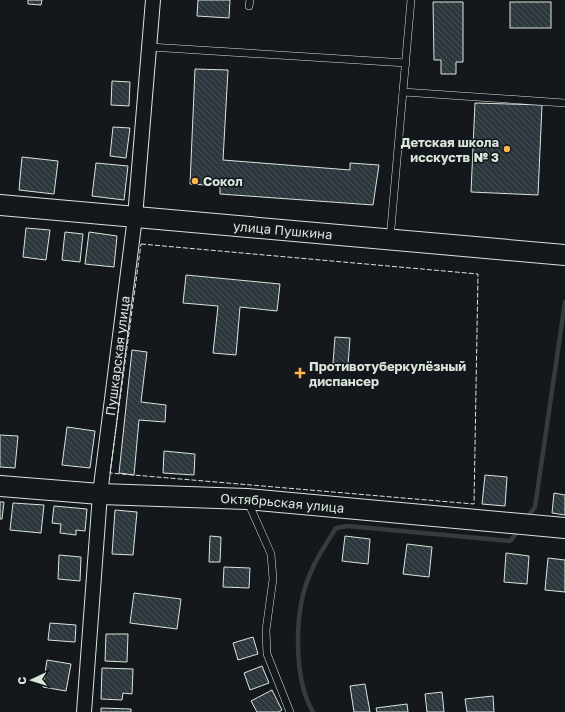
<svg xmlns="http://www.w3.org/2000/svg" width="565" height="712" viewBox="0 0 565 712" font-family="'Golos Text',sans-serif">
	<defs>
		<pattern id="building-back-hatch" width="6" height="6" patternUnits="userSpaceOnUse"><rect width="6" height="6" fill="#2c363c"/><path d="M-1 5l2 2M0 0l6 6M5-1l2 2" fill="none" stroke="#4a5358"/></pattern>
	</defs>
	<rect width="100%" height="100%" fill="#14181c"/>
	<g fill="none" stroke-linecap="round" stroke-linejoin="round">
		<!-- stream -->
		<g stroke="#363b3e" stroke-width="4.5">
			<polyline points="526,519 535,507 565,302"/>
			<path d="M313,712C293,678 294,610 310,574C316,558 327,543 336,528L348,526L510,541L519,530"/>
		</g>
	</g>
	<!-- building -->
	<g fill="url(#building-back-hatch)" stroke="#d8e6dc">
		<polygon points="28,0 42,0 41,5 28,4"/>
		<polygon points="198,0 230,0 229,18 197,16"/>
		<polygon points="433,2 463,2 463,62 456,62 456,74 441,74 441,60 434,60"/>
		<rect x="510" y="2" width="41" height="26"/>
		<polygon points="195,69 228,70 223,160 350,170 350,163 379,165 373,205 220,194 220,186 190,184"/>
		<polygon points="112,81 130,82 129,106 111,105"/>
		<polygon points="475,103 542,105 538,195 471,192"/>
		<polygon points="113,127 130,128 126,158 110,156"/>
		<polygon points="22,157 58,161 54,194 19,190"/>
		<polygon points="96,163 128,166 124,200 92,196"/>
		<polygon points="26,228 50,230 46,260 23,257"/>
		<polygon points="65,232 83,234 80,262 62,260"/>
		<polygon points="89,232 117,236 114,267 85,264"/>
		<polygon points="186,275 280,284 277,311 240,307 236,355 213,353 218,306 183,303"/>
		<polygon points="335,337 350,338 348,365 333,363"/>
		<polygon points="132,350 147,352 141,402 166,405 165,422 139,420 134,475 119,473"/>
		<polygon points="67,427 95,431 90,468 62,465"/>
		<polygon points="0,435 18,436 15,468 0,467"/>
		<polygon points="164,451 195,454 194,475 163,473"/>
		<polygon points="485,475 507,477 505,506 482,504"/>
		<polygon points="554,493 565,495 565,515 552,513"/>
		<polygon points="0,502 4,502 2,519 0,519"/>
		<polygon points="13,503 44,505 41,533 10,530"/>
		<polygon points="54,506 87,509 85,531 76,530 76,535 60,533 61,524 52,523"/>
		<polygon points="115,510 137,512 133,555 112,554"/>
		<polygon points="210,536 221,537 220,562 209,562"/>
		<polygon points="345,536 370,539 368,564 342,561"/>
		<polygon points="407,544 432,547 429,577 403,574"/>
		<polygon points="506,553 529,556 527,584 504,582"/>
		<polygon points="59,555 81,557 80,581 58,579"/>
		<polygon points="548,558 565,560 565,592 545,590"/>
		<polygon points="224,567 250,568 249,588 223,587"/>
		<polygon points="134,593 181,599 177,629 130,623"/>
		<polygon points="50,623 76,625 75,642 48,640"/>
		<polygon points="106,634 128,634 127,662 105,661"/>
		<polygon points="253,637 258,654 238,660 233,643"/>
		<polygon points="47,660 71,664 66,691 43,687"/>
		<polygon points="262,666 269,683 250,690 244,673"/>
		<polygon points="102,668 133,669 132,694 123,693 122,700 101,699"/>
		<polygon points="365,684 370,712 354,712 350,686"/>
		<polygon points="272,690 282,710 279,712 257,712 251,701"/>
		<polygon points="442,692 444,712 427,712 425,694"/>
		<polygon points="493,696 494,712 467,712 465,699"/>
		<polygon points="407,704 408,712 377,712 376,708"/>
		<polygon points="101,708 131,709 131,712 101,712"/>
	</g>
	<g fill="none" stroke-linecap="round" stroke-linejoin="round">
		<defs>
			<g id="lane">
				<polyline points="249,6 250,0"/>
				<polyline points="150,47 406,63"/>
				<polyline points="403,92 565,103"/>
				<polyline points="390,239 411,0"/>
				<polyline points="248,502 271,554 273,579 266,630 267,654 290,712"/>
			</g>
			<g id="street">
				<path id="s1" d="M84,712L100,494L135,217L153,0"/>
			</g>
			<g id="secondary">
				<path id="s2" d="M0,205L565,255"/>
				<path id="s3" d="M0,486L100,494L247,499L565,528"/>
			</g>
		</defs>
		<!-- lane casing -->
		<use href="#lane" stroke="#d8e6dc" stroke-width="8"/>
		<!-- street casing -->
		<use href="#street" stroke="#d8e6dc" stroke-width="16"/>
		<!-- secondary casing -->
		<use href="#secondary" stroke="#d8e6dc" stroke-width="22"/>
		<!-- lane -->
		<use href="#lane" stroke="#14181c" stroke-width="7"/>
		<!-- street -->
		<use href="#street" stroke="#14181c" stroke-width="14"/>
		<!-- secondary -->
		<use href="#secondary" stroke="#14181c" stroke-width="20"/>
		<!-- fence -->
		<polygon stroke="#d8e6dc" stroke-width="1" stroke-dasharray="5 2" stroke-linecap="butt" points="141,244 478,274 474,504 110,473"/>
	</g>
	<!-- markers -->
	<g fill="#ffb74d" stroke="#14181c" stroke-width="1.5">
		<circle cx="507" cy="149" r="4"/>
		<circle cx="195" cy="181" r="4"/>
		<path d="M298 367h4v4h4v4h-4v4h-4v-4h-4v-4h4z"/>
	</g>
	<g text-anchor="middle" stroke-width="3" stroke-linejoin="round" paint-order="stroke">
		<!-- poi labels -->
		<g font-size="13" font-weight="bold" fill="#d8e6dc" stroke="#14181c" text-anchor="start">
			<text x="499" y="147" text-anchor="end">Детская школа<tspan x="499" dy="15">исскуств № 3</tspan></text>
			<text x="203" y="186">Сокол</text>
			<text x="309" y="371">Противотуберкулёзный<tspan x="309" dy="15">диспансер</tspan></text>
		</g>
		<!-- street labels -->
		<g font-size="13" fill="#d8e6dc" stroke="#14181c">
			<text dy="5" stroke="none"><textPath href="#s2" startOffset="284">улица Пушкина</textPath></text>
			<text dy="5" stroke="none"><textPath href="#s1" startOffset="358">Пушкарская улица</textPath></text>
			<text dy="5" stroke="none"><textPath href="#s3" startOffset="283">Октябрьская улица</textPath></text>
		</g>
	</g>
	<!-- north arrow -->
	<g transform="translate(32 680) rotate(266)" stroke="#14181c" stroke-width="3" paint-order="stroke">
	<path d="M0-3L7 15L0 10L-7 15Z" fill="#d8e6dc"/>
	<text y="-6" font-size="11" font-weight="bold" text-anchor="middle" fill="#d8e6dc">С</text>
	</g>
</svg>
